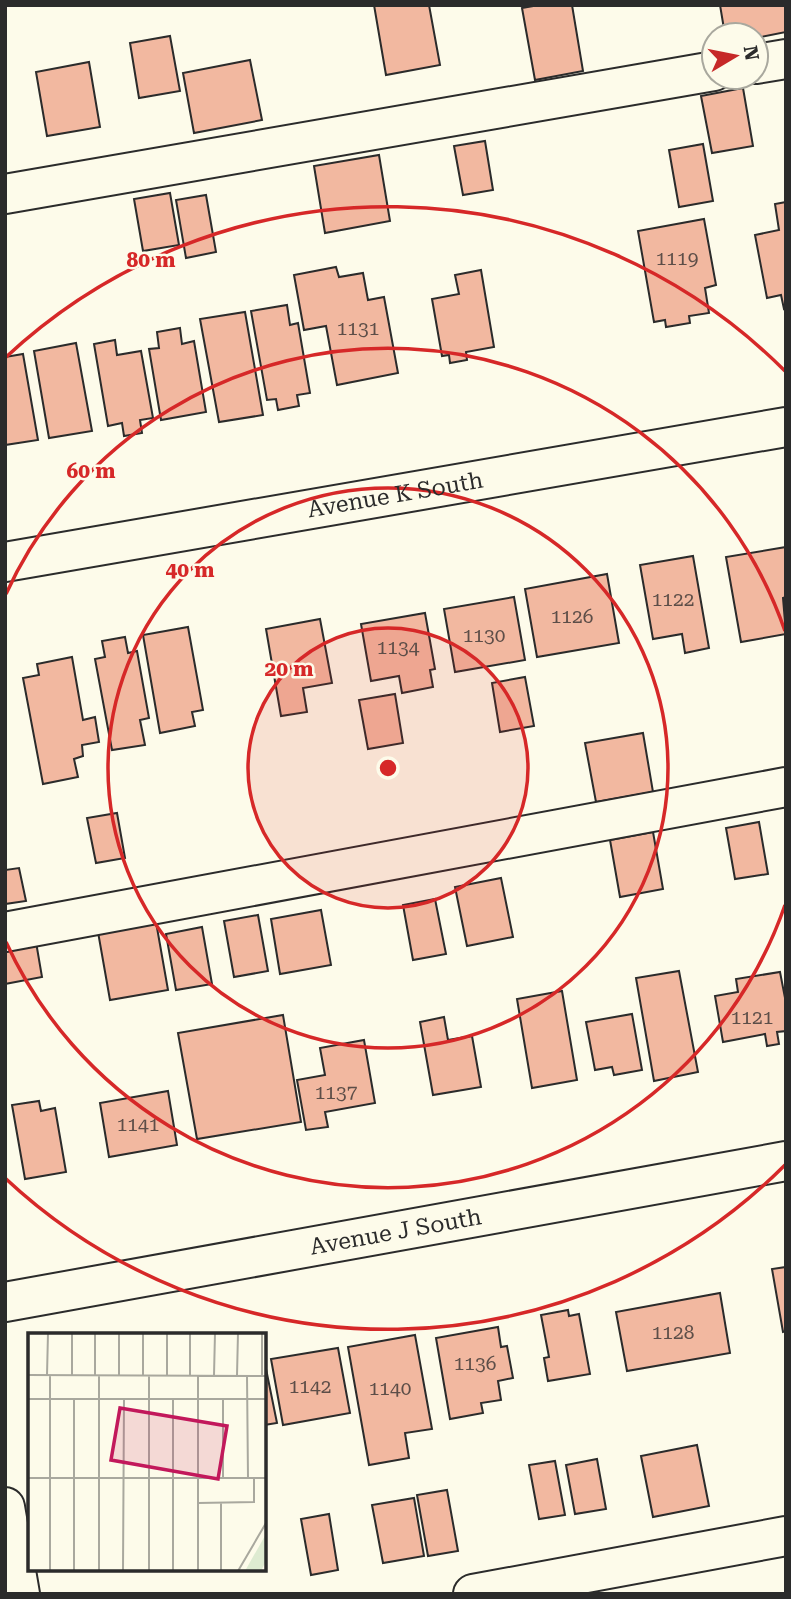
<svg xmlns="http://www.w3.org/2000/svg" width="791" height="1599" viewBox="0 0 791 1599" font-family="'Roboto Serif',serif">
	<rect width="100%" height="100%" fill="#fdfbea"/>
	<!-- building -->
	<g fill="#f2b8a0" stroke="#2b2b2b" stroke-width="2">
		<polygon points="374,5 429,5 440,65 386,75"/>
		<polygon points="539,5 572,5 583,71 535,80 522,8"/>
		<polygon points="720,5 786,5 786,32 756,38 756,35 725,35"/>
		<polygon points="170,36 180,91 139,98 130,43"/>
		<polygon points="250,60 262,120 194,133 183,73"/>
		<polygon points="89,62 100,127 47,136 36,72"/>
		<polygon points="743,88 753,146 712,153 701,96"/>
		<polygon points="485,141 493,190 463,195 454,146"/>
		<polygon points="703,144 713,201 679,207 669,150"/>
		<polygon points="379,155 390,221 325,233 314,166"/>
		<polygon points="170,193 179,245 143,251 134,199"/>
		<polygon points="206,195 216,252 186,258 176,200"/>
		<polygon points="786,202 786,308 784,309 781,295 767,298 755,235 779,230 775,204"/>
		<polygon points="704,219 716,285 705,288 709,313 689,316 690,323 666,327 665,320 654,322 638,231"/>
		<polygon points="336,267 339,277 363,273 368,300 384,297 398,373 337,385 326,326 304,330 294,275"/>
		<polygon points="481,270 494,347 466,352 467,360 450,363 449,355 442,356 432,299 459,294 455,275"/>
		<polygon points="287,305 290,325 298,323 310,393 297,395 299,406 278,410 276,399 267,400 251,311"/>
		<polygon points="245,312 263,415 219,422 200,319"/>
		<polygon points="180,328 182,344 194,341 206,412 161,420 149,349 159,348 157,332"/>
		<polygon points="115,340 117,355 141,351 153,418 140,420 142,433 124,436 122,423 108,426 94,344"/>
		<polygon points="76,343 92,431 49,438 34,351"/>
		<polygon points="23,354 38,440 5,445 5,357"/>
		<polygon points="786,547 786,597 783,598 786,634 741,642 726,557"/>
		<polygon points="693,556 709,648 685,653 682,634 653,639 640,565"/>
		<polygon points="607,574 619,643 537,657 525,589"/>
		<polygon points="514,597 525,660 455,672 444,609"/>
		<polygon points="425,613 435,669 430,670 433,687 402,693 399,676 371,681 361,624"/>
		<polygon points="320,619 332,683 303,688 307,712 281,716 266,629"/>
		<polygon points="188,627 203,710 192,712 195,726 160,733 143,635"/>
		<polygon points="125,637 128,653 137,651 149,718 140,720 145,745 112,750 95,659 105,657 102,641"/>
		<polygon points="72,657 83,720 95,717 99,742 82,745 83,756 74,759 78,777 43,784 23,678 39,675 37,664"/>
		<polygon points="525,677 534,726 500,732 492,683"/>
		<polygon points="395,694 403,743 368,749 359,700"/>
		<polygon points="643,733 653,792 596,802 585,743"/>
		<polygon points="117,813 125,858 96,863 87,818"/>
		<polygon points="759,822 768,874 735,879 726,828"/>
		<polygon points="653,832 663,889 620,897 610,840"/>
		<polygon points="19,868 26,901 5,904 5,870"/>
		<polygon points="501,878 513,937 467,946 455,887"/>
		<polygon points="435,899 446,954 413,960 403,905"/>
		<polygon points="321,910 331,965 280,974 271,919"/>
		<polygon points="258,915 268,971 234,977 224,921"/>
		<polygon points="156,922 168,990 110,1000 98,932"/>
		<polygon points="202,927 212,984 176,990 166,934"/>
		<polygon points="36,942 42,977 5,984 5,947"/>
		<polygon points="679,971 698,1072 654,1081 636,978"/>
		<polygon points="780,972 786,1003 786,1031 777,1032 779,1044 767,1046 765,1034 723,1042 715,996 738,992 736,979"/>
		<polygon points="562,991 577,1080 532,1088 517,999"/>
		<polygon points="632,1014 642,1070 614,1075 612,1067 595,1070 586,1022"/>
		<polygon points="283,1015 301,1122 197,1139 178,1033"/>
		<polygon points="444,1017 448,1040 472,1036 481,1087 433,1095 420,1022"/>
		<polygon points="364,1040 375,1103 325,1112 328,1127 306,1130 297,1080 325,1075 320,1048"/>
		<polygon points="168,1091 177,1145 109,1157 100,1103"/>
		<polygon points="39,1101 41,1111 55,1108 66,1172 25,1179 12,1105"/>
		<polygon points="786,1267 786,1331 783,1332 772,1269"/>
		<polygon points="720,1293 730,1353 627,1371 616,1312"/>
		<polygon points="568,1310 569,1316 579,1314 590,1374 548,1381 544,1358 549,1357 541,1315"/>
		<polygon points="498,1327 501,1347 507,1346 513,1378 498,1381 501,1400 481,1403 483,1413 450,1419 436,1338"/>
		<polygon points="415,1335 432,1429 405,1433 409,1458 369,1465 348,1347"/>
		<polygon points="338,1348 350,1413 283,1425 271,1359"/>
		<polygon points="264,1359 277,1423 264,1425"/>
		<polygon points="697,1445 709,1506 653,1517 641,1456"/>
		<polygon points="597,1459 606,1509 575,1514 566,1465"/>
		<polygon points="555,1461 565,1515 539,1519 529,1465"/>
		<polygon points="447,1490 458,1551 428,1556 417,1495"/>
		<polygon points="414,1498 424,1556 383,1563 372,1505"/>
		<polygon points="329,1514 338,1570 311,1575 301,1519"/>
	</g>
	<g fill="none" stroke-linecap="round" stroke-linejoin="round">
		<defs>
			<g id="minor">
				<polyline points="756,64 786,59"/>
				<polyline points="5,194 714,71"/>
				<path id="s1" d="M5,562L786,427"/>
				<polyline points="5,932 786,787"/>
				<path id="s2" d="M5,1302L786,1161"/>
				<polyline points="5,1507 20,1594"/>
				<polyline points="473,1594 786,1536"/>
			</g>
		</defs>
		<!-- minor casing -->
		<use href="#minor" stroke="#2b2b2b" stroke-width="42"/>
		<!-- minor -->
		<use href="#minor" stroke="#fdfbea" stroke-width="38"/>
	</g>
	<!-- distance rings -->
	<circle cx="388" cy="768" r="140" fill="#d62828" fill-opacity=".12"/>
	<g fill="none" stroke="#d62828" stroke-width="3.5">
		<circle cx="388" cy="768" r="140"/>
		<circle cx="388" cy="768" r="280"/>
		<path d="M785 905A420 420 0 0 1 6 942M6 594A420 420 0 0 1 785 631"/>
		<path d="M785 1165A561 561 0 0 1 5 1178M5 358A561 561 0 0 1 785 371"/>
	</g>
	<g text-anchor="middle" stroke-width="5" stroke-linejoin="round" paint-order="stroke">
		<!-- number labels -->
		<g font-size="19" fill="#5d4e48">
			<text x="677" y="265">1119</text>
			<text x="358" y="335">1131</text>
			<text x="673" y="606">1122</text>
			<text x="572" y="623">1126</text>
			<text x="484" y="642">1130</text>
			<text x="398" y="654">1134</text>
			<text x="752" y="1024">1121</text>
			<text x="336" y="1099">1137</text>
			<text x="138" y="1131">1141</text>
			<text x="673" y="1339">1128</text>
			<text x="475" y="1370">1136</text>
			<text x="310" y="1393">1142</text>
			<text x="390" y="1395">1140</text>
		</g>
		<!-- street labels -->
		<g font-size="23" fill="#2b2b2b" stroke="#fdfbea">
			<text dy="8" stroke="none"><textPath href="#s1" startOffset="396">Avenue K South</textPath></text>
			<text dy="8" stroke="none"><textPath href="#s2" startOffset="397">Avenue J South</textPath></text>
		</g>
	</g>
	<!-- overview -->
	<g transform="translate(28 1333)">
		<rect width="238" height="238" fill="#fdfbea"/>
		<path d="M238,201V228L233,238H217Z" fill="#deebd1"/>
		<path fill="none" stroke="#a9a89e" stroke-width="2" d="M44,0V42M67,0V42M115,0V42M162,0V43M0,42L238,43M19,42L20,0M91,42V0M139,42V0M186,42L187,0M209,42L210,0M234,42V0M170,43V238M219,43L220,145M0,66H238M145,66V238M195,67V145M0,145H238M170,170L226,169V145M22,238V42M46,238V66M71,238V42M95,238L96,66M121,238V42M193,238V170M210,238L238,190"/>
		<path fill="#c2185b" fill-opacity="0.15" stroke="#c2185b" stroke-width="3.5" d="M92,75L199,93L190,146L83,127Z"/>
		<rect width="238" height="238" fill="none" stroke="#2b2b2b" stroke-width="3.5"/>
	</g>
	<circle cx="388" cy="768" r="10" fill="#d62828" stroke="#fdfbea" stroke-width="3.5"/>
	<g font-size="21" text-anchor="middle" font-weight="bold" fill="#d62828" stroke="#fdfbea" stroke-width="5" stroke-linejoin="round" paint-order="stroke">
		<text x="151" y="267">80 m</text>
		<text x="91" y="478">60 m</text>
		<text x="190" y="577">40 m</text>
		<text x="289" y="676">20 m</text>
	</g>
	<!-- border -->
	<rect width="791" height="1599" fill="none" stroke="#2b2b2b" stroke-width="14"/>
	<!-- north arrow -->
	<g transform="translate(735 56) rotate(80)"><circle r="33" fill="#fdfbea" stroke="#a9a89e" stroke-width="2"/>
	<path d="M0-5L12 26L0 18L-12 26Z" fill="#c62828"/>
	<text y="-10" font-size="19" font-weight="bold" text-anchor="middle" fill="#2b2b2b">N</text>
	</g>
</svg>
